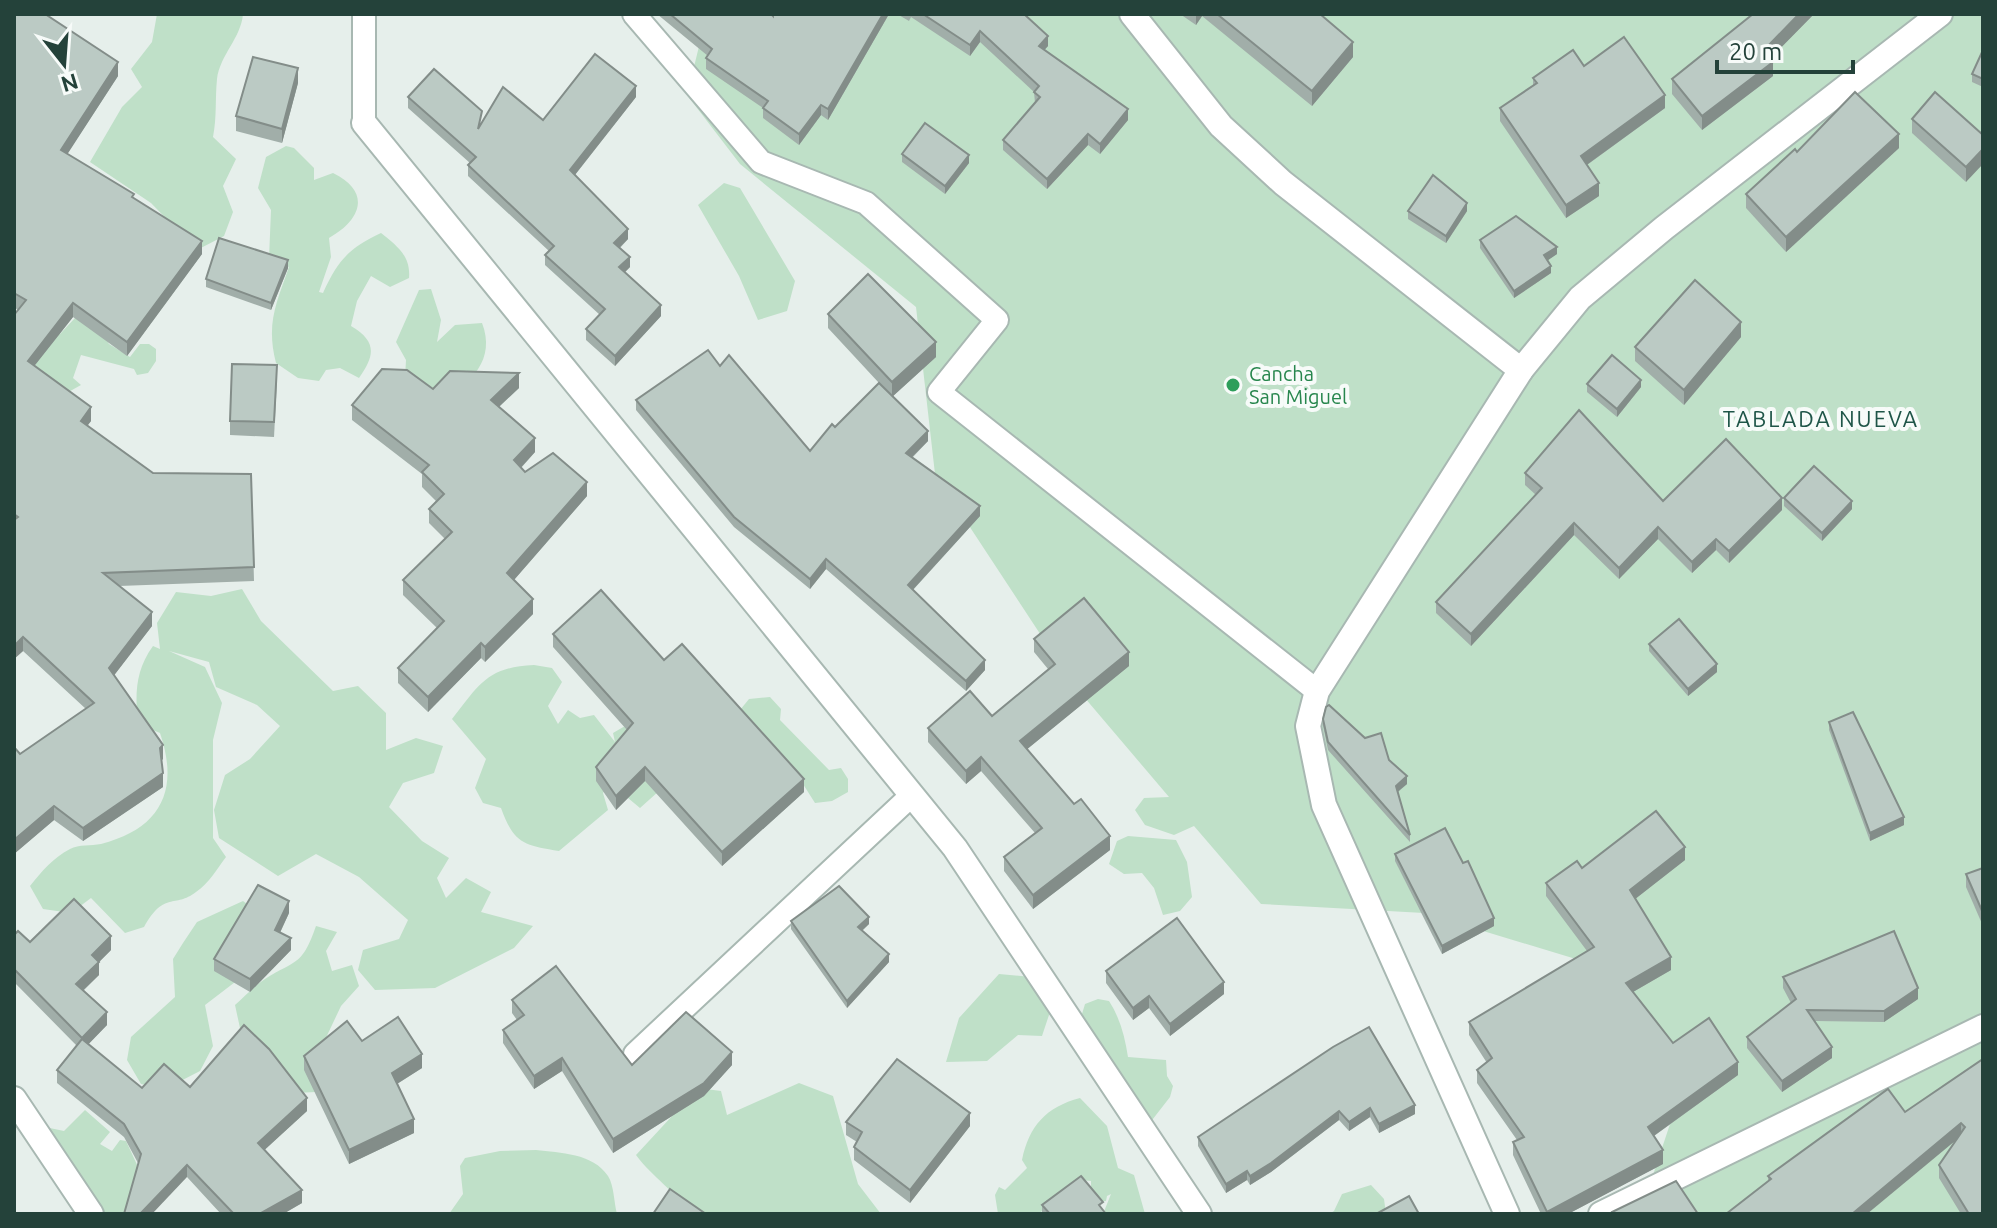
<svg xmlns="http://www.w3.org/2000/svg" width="1997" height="1228" viewBox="0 0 1997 1228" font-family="Ubuntu,sans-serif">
	<rect width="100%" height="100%" fill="#e6efeb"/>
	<!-- green -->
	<g fill="#bfe0c8">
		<path d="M157,14H243C241,38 220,55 217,79C215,99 217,117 213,137L236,159L223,186L233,212L224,236L197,250L151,203L90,162L122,107L142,87L131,69L152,42Z"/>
		<polygon points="707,14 1983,14 1983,1214 1640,1214 1675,1109 1589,963 1424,913 1261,904 1194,826 1174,835 1145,825 1135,810 1144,798 1169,797 1073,684 935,474 916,307 740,164 687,95"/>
		<path d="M286,146L294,148L314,168V180L333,173C372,192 361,220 329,238L331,257L319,292L323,293C338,260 349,248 381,233C397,246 411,256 409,278L390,287L371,276L357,301L351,326C376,341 376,354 359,378L340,368L326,370L319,381L298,378L276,363C266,324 276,304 289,267L269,259L271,210L258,188L266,157Z"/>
		<polygon points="724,183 740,188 795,281 787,311 758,320 739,276 698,205"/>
		<path d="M431,289L441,320L437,342L455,325L482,323C496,359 472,384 439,399L405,378L406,360L396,342L419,290Z"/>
		<polygon points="75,318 100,330 109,344 130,357 140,344 149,344 156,349 156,361 148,373 137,375 134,369 81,355 73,378 81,385 63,395 33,372 49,326 60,334"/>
		<path d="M242,589L261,621L333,691L358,686L386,713V750L416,738L443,746L434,773L403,783L389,807L422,841L449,858L437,878L446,898L466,878L491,892L481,912L533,926L514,948L435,988L375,990L358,970L363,950L399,939L408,920L359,877L316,854L278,876L219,838L214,810L225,775L250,759L280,726L257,705L216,687L209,662L169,651L205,667L222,703L213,740V838L226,857C217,869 209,883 196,892C174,909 165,890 144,927L125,933L91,898L71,913L43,909L30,886C42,871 53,858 70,849C79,844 91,846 101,844C160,829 180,791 160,733L138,724C135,694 135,671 153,646L160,649L157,623L176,592L211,596Z"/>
		<path d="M534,665L552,668L562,682L548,706L558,724L568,710L580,718L594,715L615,742L613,733L625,726L659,791L640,808L610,783L603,793L608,810L559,851C524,845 514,844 501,808L483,803L475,788L486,759L452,719C479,685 487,667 534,665Z"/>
		<polygon points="770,697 781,709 780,720 829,770 841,768 848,779 848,792 832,801 815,803 796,773 736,715 749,699"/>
		<polygon points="1128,836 1176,840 1187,862 1192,897 1180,911 1163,915 1154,888 1142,873 1124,874 1109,864 1117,841"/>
		<polygon points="243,901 251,907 239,979 205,1005 213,1046 200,1071 167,1088 141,1084 127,1060 131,1037 175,997 173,959 183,943 197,922"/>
		<path d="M316,926L337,932L326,951L332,971L352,965L359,986L341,1006L314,1063L316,1092L295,1093L282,1069L240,1028L235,1005C245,996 254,986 265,979C297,959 302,966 316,926Z"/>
		<polygon points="999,974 1031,977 1051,1009 1042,1036 1018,1035 987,1061 946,1062 959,1018"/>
		<path d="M1098,999L1109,1001C1120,1018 1125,1037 1128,1057L1166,1060L1167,1076L1173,1086L1170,1097L1149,1124L1093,1043L1082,1014L1085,1004Z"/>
		<path d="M799,1083L833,1096L858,1184L881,1214H689C675,1190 653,1178 636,1155L698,1088L721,1091L727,1115Z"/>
		<path d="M1080,1098L1107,1126L1118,1168L1134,1175L1145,1214H1103L1111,1194L1107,1196L1106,1201L1099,1202L1091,1194V1181C1069,1176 1055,1206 1037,1214C1028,1218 1009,1214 998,1214L995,1195L999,1187L1005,1190L1027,1168L1022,1160C1029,1126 1046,1107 1080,1098Z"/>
		<polygon points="85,1110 110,1132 100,1144 112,1151 120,1140 126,1141 139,1169 125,1214 92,1214 76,1201 65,1198 55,1179 45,1127 64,1131"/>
		<path d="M536,1150C560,1153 593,1153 608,1176C614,1185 614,1203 617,1214H449L463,1194L460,1166L465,1158L500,1151Z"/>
		<polygon points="1371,1185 1384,1199 1386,1214 1329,1214 1334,1211 1342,1194"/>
	</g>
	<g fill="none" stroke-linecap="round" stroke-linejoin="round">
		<defs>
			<g id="service">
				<polyline points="364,14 364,123"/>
				<polyline points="634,14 761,162 866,203 997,320 939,392 1317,691"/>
				<polyline points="635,1054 912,795"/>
			</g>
			<g id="minor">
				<polyline points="1132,14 1221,126 1283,183 1521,370"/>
				<polyline points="364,123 955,848 1199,1214"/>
				<polyline points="14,1099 91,1214"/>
				<polyline points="1507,1214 1324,805 1308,726 1317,691 1521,370 1580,298 1664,228 1940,14"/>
				<polyline points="1601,1214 1983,1027"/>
			</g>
		</defs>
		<!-- service casing -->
		<use href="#service" stroke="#a8b8b2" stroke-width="26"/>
		<!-- minor casing -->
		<use href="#minor" stroke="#a8b8b2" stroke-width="28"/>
		<!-- service -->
		<use href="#service" stroke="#fff" stroke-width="22"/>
		<!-- minor -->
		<use href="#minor" stroke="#fff" stroke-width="24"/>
	</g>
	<!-- wall -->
	<g fill="#a1aea9">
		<polygon points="14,14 118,76 67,154 134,199 202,254 127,356 73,317 34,366 91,421 87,426 153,473 251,474 254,581 119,586 152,626 114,675 163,759 161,760 163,787 83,841 54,820 14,854 14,747 20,754 86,709 23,651 14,659 14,315 18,310 14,307"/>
		<polygon points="657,14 771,14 773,16 773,14 889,14 828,120 821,115 799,145 763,118 763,108 706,69 706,58 708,56"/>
		<polygon points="897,14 1024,14 1048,46 1044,50 1128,120 1100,154 1088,145 1047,189 1003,150 1003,140 1035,103 1034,92 980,42 970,56 911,17 909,21"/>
		<polygon points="1180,14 1320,14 1353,57 1312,106 1202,16 1196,25"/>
		<polygon points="1753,14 1814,14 1770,58 1773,76 1702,130 1672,94 1672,79"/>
		<polygon points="1983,50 1983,87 1972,82 1972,74"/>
		<polygon points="1584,66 1665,108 1587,165 1599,196 1566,218 1500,121 1500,108 1533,85 1533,78"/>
		<polygon points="298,83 282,143 236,131 236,116"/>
		<polygon points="408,97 482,124 543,120 636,97 575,175 628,239 620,248 630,267 625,272 661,316 615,366 586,340 586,329 600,315 545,265 545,255 549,251 468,176 468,165 470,163 408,108"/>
		<polygon points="1912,119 1983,135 1966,182 1912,133"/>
		<polygon points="1899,148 1786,252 1746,208 1746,194 1797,152"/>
		<polygon points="902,154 969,163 945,194 902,162"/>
		<polygon points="1408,211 1467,211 1446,243 1408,219"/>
		<polygon points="1480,240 1557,254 1547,260 1551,273 1514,298 1480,248"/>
		<polygon points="288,268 271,310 206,287 206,279"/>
		<polygon points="828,314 936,357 893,396 928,441 912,458 980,516 913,590 985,670 966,691 826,569 810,589 734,527 636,410 636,400 720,366 810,451 879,383 828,328"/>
		<polygon points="1741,337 1684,405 1635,361 1635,347"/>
		<polygon points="277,380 274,437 230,435 230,421"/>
		<polygon points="1587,384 1641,387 1617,417 1587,392"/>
		<polygon points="519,388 499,407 535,452 521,468 525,472 587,496 514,580 533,614 485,662 481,658 428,712 398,683 398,668 437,628 403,595 403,580 445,539 429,523 429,509 436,501 422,487 422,474 352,420 352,405 433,389"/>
		<polygon points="1525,473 1663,501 1782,510 1729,563 1716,550 1692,573 1658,539 1619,579 1574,535 1471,646 1436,613 1436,602 1536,495 1525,485"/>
		<polygon points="1784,498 1852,509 1822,541 1784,506"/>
		<polygon points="553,634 664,660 804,792 722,866 645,781 616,810 596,781 596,767 627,730 553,647"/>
		<polygon points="1034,639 1129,666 1027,749 1110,850 1033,909 1004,871 1004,857 1035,833 981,771 966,784 928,742 928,728 992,716 1048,669 1034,652"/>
		<polygon points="1649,644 1717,672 1688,696 1649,651"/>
		<polygon points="1323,719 1389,760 1407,784 1398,792 1410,835 1410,842 1328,750 1323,726"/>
		<polygon points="1829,722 1904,825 1870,841 1829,730"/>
		<polygon points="1395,854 1494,926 1442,954 1395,861"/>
		<polygon points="1685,860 1635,899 1671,970 1633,992 1673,1043 1738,1075 1654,1136 1663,1164 1568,1214 1541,1214 1513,1155 1513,1142 1517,1140 1477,1083 1477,1070 1487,1063 1469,1035 1469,1022 1587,951 1546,896 1546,883 1582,868"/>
		<polygon points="1983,868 1983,926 1966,887 1966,874"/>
		<polygon points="289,913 280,933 291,950 250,992 214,971 214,959"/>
		<polygon points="791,921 869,924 862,931 889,962 847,1008 791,929"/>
		<polygon points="14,935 30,942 111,950 99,962 99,975 83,991 107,1025 88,1044 142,1088 190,1087 307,1111 264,1150 302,1203 283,1214 221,1214 187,1177 138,1163 124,1137 57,1083 57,1070 77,1046 14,982"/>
		<polygon points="1106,971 1224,994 1170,1036 1149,1008 1133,1020 1106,983"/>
		<polygon points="1783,977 1918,999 1884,1022 1815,1021 1832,1058 1782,1092 1747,1048 1747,1037 1791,1003 1783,988"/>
		<polygon points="512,1000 632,1065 732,1065 704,1096 613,1153 562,1071 534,1089 503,1043 503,1030 517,1020 512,1013"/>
		<polygon points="362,1041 422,1068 397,1084 414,1133 349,1164 304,1070 304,1056"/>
		<polygon points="1333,1047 1415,1114 1379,1133 1370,1117 1349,1131 1339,1120 1271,1172 1250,1185 1247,1180 1226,1193 1198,1146 1198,1137"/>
		<polygon points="1983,1059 1983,1214 1961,1214 1939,1178 1939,1165 1955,1142 1768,1181 1768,1176 1905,1112"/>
		<polygon points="846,1122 970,1126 910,1203 854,1160 854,1147 857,1142 846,1135"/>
		<polygon points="1042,1205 1103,1210 1106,1214 1043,1214 1042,1212"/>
	</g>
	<!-- shaded-wall -->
	<g fill="#838d89">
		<polygon points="883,14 889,14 828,120 828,109"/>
		<polygon points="1196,14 1202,14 1202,16 1196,25"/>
		<polygon points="1799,14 1814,14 1764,65 1764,50"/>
		<polygon points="980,31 980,42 970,56 970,45"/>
		<polygon points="1048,36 1048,46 1039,56 1039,46"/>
		<polygon points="1353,42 1353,57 1312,106 1312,91"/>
		<polygon points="118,62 118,76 61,164 61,150"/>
		<polygon points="1773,62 1773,76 1702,130 1702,116"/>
		<polygon points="298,68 298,83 282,143 282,129"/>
		<polygon points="636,86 636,97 570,181 570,170"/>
		<polygon points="1665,95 1665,108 1581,169 1581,156"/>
		<polygon points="821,105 821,115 799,145 799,134"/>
		<polygon points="1128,109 1128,120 1100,154 1100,144"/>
		<polygon points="1088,134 1088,145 1047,189 1047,179"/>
		<polygon points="1899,134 1899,148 1786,252 1786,237"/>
		<polygon points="1983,149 1983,164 1966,182 1966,167"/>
		<polygon points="969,155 969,163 945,194 945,186"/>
		<polygon points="1599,183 1599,196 1566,218 1566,205"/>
		<polygon points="1467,203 1467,211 1446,243 1446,236"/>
		<polygon points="628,229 628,239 614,253 614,243"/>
		<polygon points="202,241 202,254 127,356 127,342"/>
		<polygon points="1557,247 1557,254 1544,263 1544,255"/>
		<polygon points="630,257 630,267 619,278 619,267"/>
		<polygon points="288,260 288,268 271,310 271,303"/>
		<polygon points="1551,266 1551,273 1514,298 1514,291"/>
		<polygon points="73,303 73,317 28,374 28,361"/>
		<polygon points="661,305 661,316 615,366 615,356"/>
		<polygon points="1741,322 1741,337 1684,405 1684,390"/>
		<polygon points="936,342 936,357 892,397 892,382"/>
		<polygon points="519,373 519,388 491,414 491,400"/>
		<polygon points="1641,380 1641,387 1617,417 1617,409"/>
		<polygon points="91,407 91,421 81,434 81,421"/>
		<polygon points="928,431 928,441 906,463 906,453"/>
		<polygon points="535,438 535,452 514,475 514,460"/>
		<polygon points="587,482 587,496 507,588 507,573"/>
		<polygon points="1782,498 1782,510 1729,563 1729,551"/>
		<polygon points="1852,501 1852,509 1822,541 1822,533"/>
		<polygon points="980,506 980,516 908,595 908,585"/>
		<polygon points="1574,523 1574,535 1471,646 1471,634"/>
		<polygon points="1658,527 1658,539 1619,579 1619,568"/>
		<polygon points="1716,539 1716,550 1692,573 1692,562"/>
		<polygon points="826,559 826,569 810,589 810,579"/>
		<polygon points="533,599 533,614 485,662 485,647"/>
		<polygon points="152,612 152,626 109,682 109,668"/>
		<polygon points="23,637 23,651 14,659 14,646"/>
		<polygon points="481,643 481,658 428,712 428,697"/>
		<polygon points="1129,652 1129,666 1020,755 1020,741"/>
		<polygon points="985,660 985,670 966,691 966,681"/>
		<polygon points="1717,664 1717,672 1688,696 1688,689"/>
		<polygon points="163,745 163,759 160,762 160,748"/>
		<polygon points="981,757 981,771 966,784 966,771"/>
		<polygon points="645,767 645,781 616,810 616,796"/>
		<polygon points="163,773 163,787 83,841 83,828"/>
		<polygon points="1407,776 1407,784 1396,793 1396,786"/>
		<polygon points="804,779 804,792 722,866 722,852"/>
		<polygon points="54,806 54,820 14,854 14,840"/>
		<polygon points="1904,817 1904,825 1870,841 1870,833"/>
		<polygon points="1110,836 1110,850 1033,909 1033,895"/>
		<polygon points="1685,847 1685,860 1630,903 1630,890"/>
		<polygon points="289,901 289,913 275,943 275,930"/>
		<polygon points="869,917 869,924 858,934 858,927"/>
		<polygon points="1494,918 1494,926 1442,954 1442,946"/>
		<polygon points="111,936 111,950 99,962 99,975 76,997 76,984 92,955"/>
		<polygon points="291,938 291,950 250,992 250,979"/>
		<polygon points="889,954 889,962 847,1008 847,1001"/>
		<polygon points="1671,957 1671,970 1626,996 1626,983"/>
		<polygon points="1224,982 1224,994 1170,1036 1170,1024"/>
		<polygon points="1918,988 1918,999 1884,1022 1884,1011"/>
		<polygon points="1149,996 1149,1008 1133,1020 1133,1008"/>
		<polygon points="107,1012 107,1025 82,1051 82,1038"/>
		<polygon points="1832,1047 1832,1058 1782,1092 1782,1081"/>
		<polygon points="732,1052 732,1065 704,1096 613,1153 613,1139"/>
		<polygon points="422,1054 422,1068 392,1087 392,1073"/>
		<polygon points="562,1058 562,1071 534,1089 534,1076"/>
		<polygon points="1738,1062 1738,1075 1648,1140 1648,1127"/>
		<polygon points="307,1098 307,1111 258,1156 258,1143"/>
		<polygon points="1415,1105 1415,1114 1379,1133 1379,1124"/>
		<polygon points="1370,1108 1370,1117 1349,1131 1349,1122"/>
		<polygon points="1339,1111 1339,1120 1271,1172 1250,1185 1250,1176"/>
		<polygon points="970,1113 970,1126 910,1203 910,1190"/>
		<polygon points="414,1119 414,1133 349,1164 349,1150"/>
		<polygon points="1961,1123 1961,1136 1867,1214 1852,1214"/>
		<polygon points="1663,1150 1663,1164 1568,1214 1547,1214 1547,1212"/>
		<polygon points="187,1165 187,1177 152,1214 140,1214"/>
		<polygon points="1247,1171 1247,1180 1226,1193 1226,1184"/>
		<polygon points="302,1190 302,1203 283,1214 259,1214"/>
	</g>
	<!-- building -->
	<g fill="#bbcac4" stroke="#838d89" stroke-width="2">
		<polygon points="14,14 45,14 118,62 61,150 134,194 132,197 202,241 127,342 73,303 28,361 91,407 81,421 153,473 251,474 254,567 103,573 152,612 109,668 163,745 160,748 163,773 83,828 54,806 14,840 14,747 20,754 94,703 23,637 14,646 14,520 18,517 14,514 14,315 26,300 14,293"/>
		<polygon points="670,14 771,14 773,16 773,14 883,14 828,109 821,105 799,134 763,108 768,101 706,58 712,49"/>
		<polygon points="923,14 1024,14 1048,36 1039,46 1128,109 1100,144 1088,134 1047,179 1003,140 1040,97 1034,92 1039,86 980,31 970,45"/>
		<polygon points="1217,14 1320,14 1353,42 1312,91"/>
		<polygon points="1753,14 1799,14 1764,50 1773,62 1702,116 1672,79"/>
		<polygon points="1624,37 1665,95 1581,156 1599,183 1566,205 1500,108 1537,83 1533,78 1573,50 1584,66"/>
		<polygon points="1983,50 1983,79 1972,74"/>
		<polygon points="595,54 636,86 570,170 628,229 614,243 630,257 619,267 661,305 615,356 586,329 605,309 545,255 554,246 468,165 476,157 408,97 434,69 482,111 478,129 503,87 543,120"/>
		<polygon points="253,57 298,68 282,129 236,116"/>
		<polygon points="1855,92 1899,134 1786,237 1746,194 1795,149 1797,152"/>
		<polygon points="1935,92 1983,135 1983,149 1966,167 1912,119"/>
		<polygon points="925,123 969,155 945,186 902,154"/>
		<polygon points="1433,175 1467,203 1446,236 1408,211"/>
		<polygon points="1516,216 1557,247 1544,255 1551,266 1514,291 1480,240"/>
		<polygon points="219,238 288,260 271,303 206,279"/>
		<polygon points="868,274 936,342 892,382 828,314"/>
		<polygon points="1695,280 1741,322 1684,390 1635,347"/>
		<polygon points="708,350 720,366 729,355 810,451 832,424 835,427 879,383 928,431 906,453 980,506 908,585 985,660 966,681 826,559 810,579 734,517 636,400"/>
		<polygon points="1612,355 1641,380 1617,409 1587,384"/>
		<polygon points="232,364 277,365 274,422 230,421"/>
		<polygon points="382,369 407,370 433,389 450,371 519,373 491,400 535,438 514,460 525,472 553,453 587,482 507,573 533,599 485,647 481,643 428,697 398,668 444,621 403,580 452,532 429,509 444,494 422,472 429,465 352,405"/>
		<polygon points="1579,410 1663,501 1726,439 1782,498 1729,551 1716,539 1692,562 1658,527 1619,568 1574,523 1471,634 1436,602 1542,488 1525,473"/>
		<polygon points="1814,466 1852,501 1822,533 1784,498"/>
		<polygon points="601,590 664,660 682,644 804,779 722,852 645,767 616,796 596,767 633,723 553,634"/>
		<polygon points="1084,598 1129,652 1020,741 1074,804 1081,799 1110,836 1033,895 1004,857 1042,828 981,757 966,771 928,728 970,691 992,716 1055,664 1034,639"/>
		<polygon points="1679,619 1717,664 1688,689 1649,644"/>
		<polygon points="1329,705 1365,738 1381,733 1389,760 1407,776 1396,786 1410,835 1328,742 1323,719 1326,707"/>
		<polygon points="1853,712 1904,817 1870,833 1829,722"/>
		<polygon points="1656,811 1685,847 1630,890 1671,957 1626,983 1673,1043 1709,1018 1738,1062 1648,1127 1663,1150 1547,1212 1513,1142 1524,1137 1477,1070 1492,1058 1469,1022 1594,947 1546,883 1577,861 1582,868"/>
		<polygon points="1445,828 1463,863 1468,861 1494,918 1442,946 1395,854"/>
		<polygon points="1983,868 1983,913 1966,874"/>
		<polygon points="258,885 289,901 275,930 291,938 250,979 214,959"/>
		<polygon points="839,886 869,917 858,927 889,954 847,1001 791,921"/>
		<polygon points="74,899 111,936 92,955 99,962 76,984 107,1012 82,1038 14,969 14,935 18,931 30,942"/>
		<polygon points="1177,918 1224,982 1170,1024 1149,996 1133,1008 1106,971"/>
		<polygon points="1894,931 1918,988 1884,1011 1807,1010 1832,1047 1782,1081 1747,1037 1796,999 1783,977"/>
		<polygon points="556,966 632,1065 686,1012 732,1052 704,1083 613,1139 562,1058 534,1076 503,1030 524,1015 512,1000"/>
		<polygon points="398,1017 422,1054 392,1073 414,1119 349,1150 304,1056 347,1021 362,1041"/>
		<polygon points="244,1025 269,1049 307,1098 258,1143 302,1190 259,1214 234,1214 187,1165 140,1214 124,1214 141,1154 124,1124 57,1070 82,1039 142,1088 164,1064 190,1087"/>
		<polygon points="1369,1027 1415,1105 1379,1124 1370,1108 1349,1122 1339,1111 1271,1163 1250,1176 1247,1171 1226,1184 1198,1137 1333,1047"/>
		<polygon points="897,1059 970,1113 910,1190 854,1147 862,1132 846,1122"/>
		<polygon points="1983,1059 1983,1214 1969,1214 1939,1165 1965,1127 1961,1123 1852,1214 1726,1214 1771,1179 1768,1176 1888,1089 1905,1112"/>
		<polygon points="1081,1176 1103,1202 1099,1205 1106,1214 1050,1214 1042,1205"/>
		<polygon points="1676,1181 1698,1214 1613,1214 1612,1212"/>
		<polygon points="670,1189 706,1214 653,1214"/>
		<polygon points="1409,1196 1419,1214 1376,1214"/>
	</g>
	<!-- markers -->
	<circle fill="#2e9e5b" stroke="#f7fbf9" stroke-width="3" cx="1233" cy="385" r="8"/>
	<g text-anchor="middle" stroke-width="8" stroke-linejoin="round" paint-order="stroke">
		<!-- leisure labels -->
		<g font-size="20" fill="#27864d" stroke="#f7fbf9" text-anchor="start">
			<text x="1249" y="381">Cancha<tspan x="1249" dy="23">San Miguel</tspan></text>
		</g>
		<!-- neighbourhood labels -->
		<g font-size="22" letter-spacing="2" fill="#1f5548" stroke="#f7fbf9">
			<text x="1821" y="427">TABLADA NUEVA</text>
		</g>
	</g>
	<!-- border -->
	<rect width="1997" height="1228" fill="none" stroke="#24423a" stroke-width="32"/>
	<!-- north arrow -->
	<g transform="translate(64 64) rotate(163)" stroke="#f7fbf9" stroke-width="6" paint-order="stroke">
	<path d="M0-6L14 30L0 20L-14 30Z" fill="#24423a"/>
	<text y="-12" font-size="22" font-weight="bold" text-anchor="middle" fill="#24423a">N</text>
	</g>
	<!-- scale -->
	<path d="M1717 60v12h136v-12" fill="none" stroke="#24423a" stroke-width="4"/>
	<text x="1729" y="60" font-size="24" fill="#24423a" stroke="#f7fbf9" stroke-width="6" paint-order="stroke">20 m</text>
</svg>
